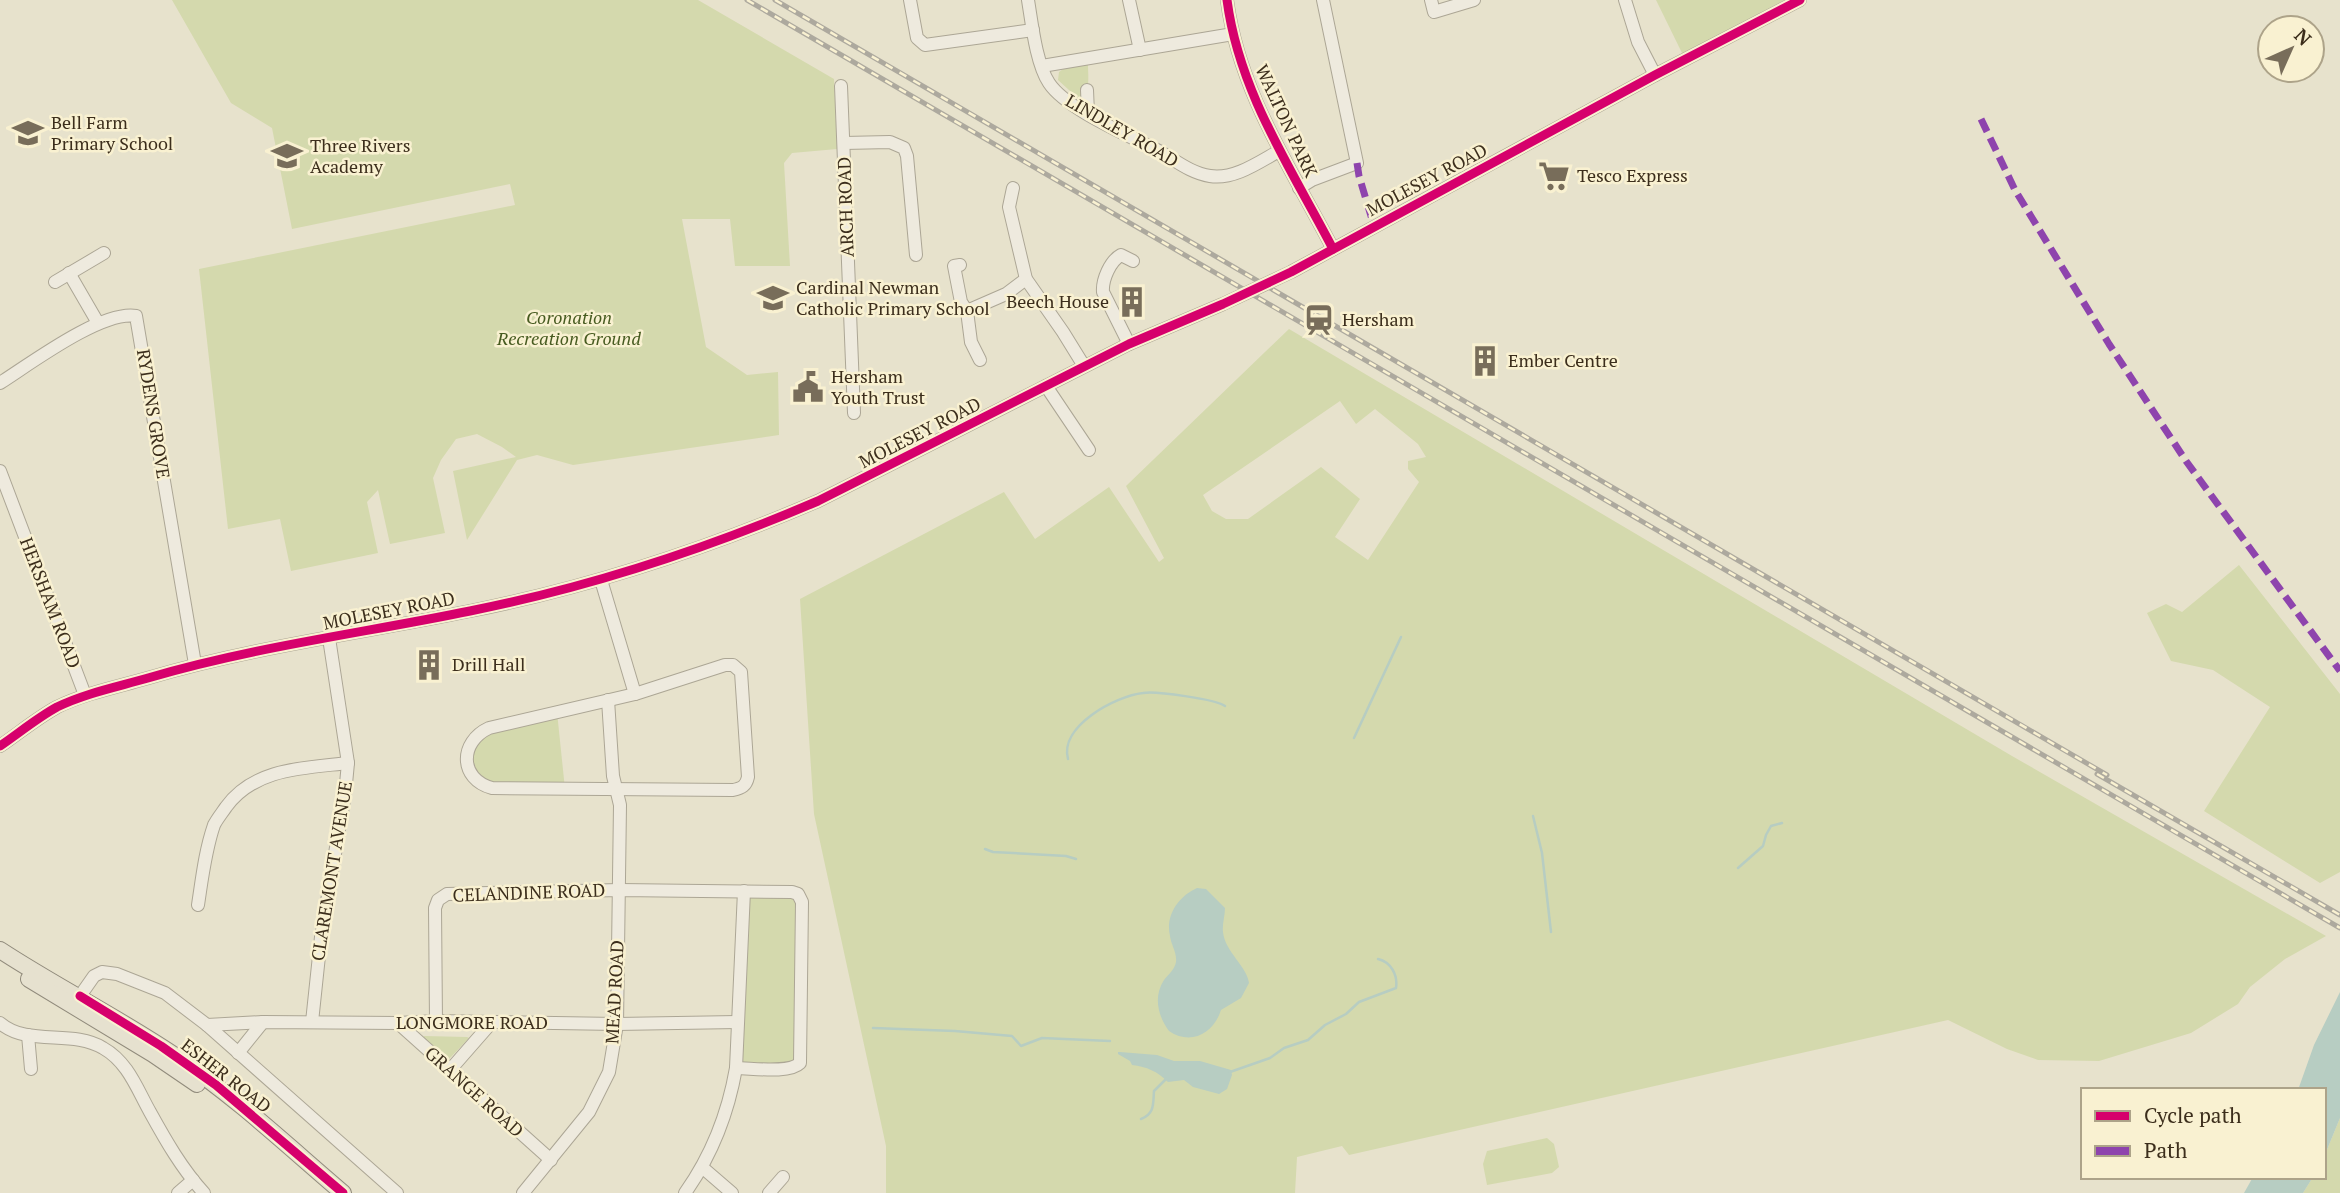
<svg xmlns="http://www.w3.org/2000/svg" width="2340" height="1193" viewBox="0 0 2340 1193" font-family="'PT Serif',serif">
	<rect width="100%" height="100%" fill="#e7e2cc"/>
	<!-- green -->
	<g fill="#d4d9ad" fill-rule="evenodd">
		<polygon points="172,0 698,0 834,79 837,149 792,153 784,163 790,266 735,266 730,219 682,219 706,347 747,375 778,372 779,435 573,465 537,455 517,460 467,540 453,471 516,457 502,447 477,434 456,439 441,460 433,478 445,533 390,544 378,490 367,502 378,553 291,571 280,519 228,529 199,269 515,205 510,184 292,229 272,128 231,103"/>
		<polygon points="1656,0 1785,0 1683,55"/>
		<path d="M1088,64C1088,76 1091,93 1080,100L1058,80L1059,72L1066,67Z"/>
		<path d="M1289,329L2012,756L2326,936L2285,959L2250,987L2238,1004L2191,1033L2099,1061L2038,1060L2007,1049L1948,1020L1349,1155L1342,1146L1297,1157L1295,1193H886V1146L814,814L800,599L1004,492L1035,539L1109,487L1159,562L1164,558L1126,486ZM1340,401L1356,424L1375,409L1418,444L1426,457L1408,461V469L1419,482L1368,560L1335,537L1360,499L1321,467L1248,519H1226L1212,511L1203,495Z"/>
		<polygon points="2239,565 2340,694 2340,872 2320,883 2204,811 2270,707 2213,670 2171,661 2147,613 2166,604 2182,612"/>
		<polygon points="557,712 565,789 478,781 468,747 475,736"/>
		<polygon points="744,891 798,894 800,1063 736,1068"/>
		<polygon points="424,1036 467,1037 469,1038 449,1059 424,1039"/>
		<polygon points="2340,1118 2340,1193 2303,1193 2313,1177 2324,1177 2324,1157"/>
		<polygon points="1547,1138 1554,1144 1559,1167 1552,1173 1487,1185 1483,1164 1487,1151"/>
	</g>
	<!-- water -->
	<g fill="#b7cdc2">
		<path d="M1197,888L1206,889L1225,908C1225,916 1222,925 1223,932C1225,952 1247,966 1249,983L1241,998L1221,1010C1214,1033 1191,1046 1169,1031C1158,1016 1153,997 1164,980C1168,975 1175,969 1176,962C1177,952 1171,945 1170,936C1165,915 1179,896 1197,888Z"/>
		<polygon points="2340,992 2340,1118 2324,1157 2324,1090 2298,1090 2314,1045"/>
		<path d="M1120,1052L1157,1055L1174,1061H1200L1231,1070L1232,1075L1227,1089L1219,1094L1193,1087L1184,1080L1168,1082C1157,1071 1147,1067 1132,1065L1130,1061L1118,1054V1052Z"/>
		<polygon points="2253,1177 2313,1177 2303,1193 2244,1193"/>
	</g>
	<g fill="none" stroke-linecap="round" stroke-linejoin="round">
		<!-- stream -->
		<g stroke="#b7cdc2" stroke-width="2.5">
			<polyline points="1354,738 1401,637"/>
			<path d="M1068,759C1059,726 1116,696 1143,693C1156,691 1215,699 1225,706"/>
			<polyline points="1533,816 1542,853 1551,932"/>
			<polyline points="985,849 993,852 1066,856 1076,859"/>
			<polyline points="1738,868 1763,846 1766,835 1771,826 1782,823"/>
			<polyline points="873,1028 955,1031 1012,1036 1021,1046 1042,1038 1110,1041"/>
			<path d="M1230,1072L1270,1058L1284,1048L1308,1040L1325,1025L1346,1014L1359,1002L1396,988C1398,975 1391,962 1378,959"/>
			<path d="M1141,1119C1155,1114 1153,1103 1154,1091L1166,1079"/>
		</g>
		<defs>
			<g id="minor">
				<polyline points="910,0 917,38 925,45 1033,30"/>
				<path d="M1028,0C1032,24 1036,63 1049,83C1066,109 1128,135 1157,150C1174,159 1190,173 1210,176C1234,180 1259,162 1279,151"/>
				<polyline points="1129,0 1140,50"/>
				<path d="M1227,0C1239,92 1291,168 1333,249"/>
				<polyline points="1431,0 1434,12 1474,0"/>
				<polyline points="1625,0 1638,42 1655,75"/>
				<polyline points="1042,66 1233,34"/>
				<polyline points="841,86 854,413"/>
				<polyline points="1087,90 1088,113"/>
				<polyline points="844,143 890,142 904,148 907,156 916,255"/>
				<polyline points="1013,188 1009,207 1026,279 1063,332 1084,366"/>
				<polyline points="1299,188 1312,180 1357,163 1323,0"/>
				<polyline points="960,265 954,266 961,302 967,311 1006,294 1026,279"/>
				<polyline points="69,273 98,323"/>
				<polyline points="55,282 104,253"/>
				<polyline points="967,311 971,342 980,360"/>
				<path d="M1129,344L1103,292C1102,280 1110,261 1121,255L1133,261"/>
				<path d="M0,383C30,364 102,310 136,316L195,664"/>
				<polyline points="1046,386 1089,450"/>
				<polyline points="0,471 85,695"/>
				<polyline points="601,580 635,694"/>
				<path d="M725,665H733L741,672L748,777C746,786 742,788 733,790L492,788C459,779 459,742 489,728L635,694Z"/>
				<path d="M0,746C19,733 37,718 57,707C86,693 117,687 148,678C253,647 363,633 470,611C590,587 706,549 818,501L1129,344L1223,304L1291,272L1655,75L1800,0"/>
				<path d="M198,905C202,879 205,851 214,825C217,819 222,813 226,807C254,768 304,768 348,763"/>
				<polyline points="80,996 94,976 102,972 117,974 165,993 207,1025 397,1193"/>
				<path d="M436,1021L435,908L438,900L447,894L620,890L792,892L798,894L802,902L800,1063C789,1074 752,1068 736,1068"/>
				<polyline points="312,1022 321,937 345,794 348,763 329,638"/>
				<path d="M0,1023C28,1047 72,1029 103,1048C128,1062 137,1089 150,1112C166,1141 182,1169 204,1193"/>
				<polyline points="398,1023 551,1160"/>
				<polyline points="207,1025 263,1022 398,1023 436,1021 617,1024 737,1022"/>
				<polyline points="28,1035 31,1069"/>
				<polyline points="238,1053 263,1022"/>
				<polyline points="450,1070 492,1022"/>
				<polyline points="703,1168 732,1193"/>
				<polyline points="178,1193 193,1180"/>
				<polyline points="523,1193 589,1112 609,1072 617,1024 620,805 613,776 608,700"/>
				<path d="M685,1193C712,1155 728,1114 736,1068L744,891"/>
				<polyline points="769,1193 783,1177"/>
			</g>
			<g id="major">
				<path d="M0,950C58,988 121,1019 178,1058C237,1098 289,1147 343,1193"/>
				<polyline points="29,979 153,1054 197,1084"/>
			</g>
		</defs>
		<!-- minor casing -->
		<use href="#minor" stroke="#aca695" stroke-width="14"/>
		<!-- major casing -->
		<use href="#major" stroke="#918b7c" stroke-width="18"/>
		<!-- minor -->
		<use href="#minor" stroke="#eeeade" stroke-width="12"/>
		<!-- major -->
		<use href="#major" stroke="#e6e1cf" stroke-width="16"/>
		<defs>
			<g id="rail">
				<polyline points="747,0 2340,928"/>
				<polyline points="775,0 2107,775"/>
				<polyline points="2097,774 2340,915"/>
			</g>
		</defs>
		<!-- rail casing -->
		<use href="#rail" stroke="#ada99e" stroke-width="5"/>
		<!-- rail -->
		<use href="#rail" stroke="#f9f1d1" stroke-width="2.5" stroke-dasharray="8" stroke-linecap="butt"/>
		<!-- quiet -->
		<g stroke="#8e44ad" stroke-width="7" stroke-dasharray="14 7" stroke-linecap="butt">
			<polyline points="1981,119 2015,190 2109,344 2186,461 2340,671"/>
			<polyline points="1357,163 1359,176 1374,226"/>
		</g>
		<defs>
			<g id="cycleway">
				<path d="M1227,0C1239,92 1291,168 1333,249"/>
				<path d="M0,746C19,733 37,718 57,707C86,693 117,687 148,678C253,647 363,633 470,611C590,587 706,549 818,501L1129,344L1223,304L1291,272L1655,75L1800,0"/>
				<polyline points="80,996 161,1046 216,1085 343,1193"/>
			</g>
		</defs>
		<!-- cycleway casing -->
		<use href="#cycleway" stroke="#f9f1d1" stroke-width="13"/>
		<!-- cycleway -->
		<use href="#cycleway" stroke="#d6006c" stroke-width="9"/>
	</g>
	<!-- icons -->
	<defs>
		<symbol id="school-bare" viewBox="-9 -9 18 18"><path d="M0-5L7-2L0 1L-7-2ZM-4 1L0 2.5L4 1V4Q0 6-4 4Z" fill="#786d5a" stroke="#f9f1d1" stroke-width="2.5" paint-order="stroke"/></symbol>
		<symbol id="supermarket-bare" viewBox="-9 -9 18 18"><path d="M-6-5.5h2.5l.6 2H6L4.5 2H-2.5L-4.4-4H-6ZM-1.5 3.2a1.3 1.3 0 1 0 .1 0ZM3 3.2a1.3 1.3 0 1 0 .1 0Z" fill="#786d5a" stroke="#f9f1d1" stroke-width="2.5" paint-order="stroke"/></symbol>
		<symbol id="building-bare" viewBox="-9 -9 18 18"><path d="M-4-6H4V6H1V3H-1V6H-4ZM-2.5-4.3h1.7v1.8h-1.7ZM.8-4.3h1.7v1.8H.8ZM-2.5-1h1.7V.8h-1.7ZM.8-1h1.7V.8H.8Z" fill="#786d5a" stroke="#f9f1d1" stroke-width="2.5" paint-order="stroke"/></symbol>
		<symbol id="station-bare" viewBox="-9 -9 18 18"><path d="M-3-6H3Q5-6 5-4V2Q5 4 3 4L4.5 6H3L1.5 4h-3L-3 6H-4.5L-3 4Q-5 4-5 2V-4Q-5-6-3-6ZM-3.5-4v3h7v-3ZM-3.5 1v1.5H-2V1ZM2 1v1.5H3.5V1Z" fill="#786d5a" stroke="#f9f1d1" stroke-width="2.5" paint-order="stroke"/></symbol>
		<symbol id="civic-bare" viewBox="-9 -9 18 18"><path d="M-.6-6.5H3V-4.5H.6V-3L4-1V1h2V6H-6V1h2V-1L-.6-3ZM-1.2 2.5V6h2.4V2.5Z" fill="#786d5a" stroke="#f9f1d1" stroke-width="2.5" paint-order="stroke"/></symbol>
	</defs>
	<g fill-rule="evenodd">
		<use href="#school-bare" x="6" y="111" width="44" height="44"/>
		<use href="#school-bare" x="265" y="134" width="44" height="44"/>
		<use href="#supermarket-bare" x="1532" y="154" width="44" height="44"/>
		<use href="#school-bare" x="751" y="276" width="44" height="44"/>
		<use href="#building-bare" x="1110" y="280" width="44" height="44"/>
		<use href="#station-bare" x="1297" y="298" width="44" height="44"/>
		<use href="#building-bare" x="1463" y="339" width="44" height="44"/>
		<use href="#civic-bare" x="786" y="365" width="44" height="44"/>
		<use href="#building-bare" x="407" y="643" width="44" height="44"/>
	</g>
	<g text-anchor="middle" stroke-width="5" stroke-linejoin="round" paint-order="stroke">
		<!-- street labels -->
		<g font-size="18" fill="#3c2e1c" stroke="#f9f1d1">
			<text transform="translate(1286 121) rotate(65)" y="6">WALTON PARK</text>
			<text transform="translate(1122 131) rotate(30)" y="6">LINDLEY ROAD</text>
			<text transform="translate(1427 180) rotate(-28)" y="6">MOLESEY ROAD</text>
			<text transform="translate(846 207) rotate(-92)" y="6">ARCH ROAD</text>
			<text transform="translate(153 414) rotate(81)" y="6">RYDENS GROVE</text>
			<text transform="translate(920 433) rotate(-27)" y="6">MOLESEY ROAD</text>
			<text transform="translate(50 603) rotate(69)" y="6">HERSHAM ROAD</text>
			<text transform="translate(389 611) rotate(-11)" y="6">MOLESEY ROAD</text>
			<text transform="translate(332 871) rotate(-81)" y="6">CLAREMONT AVENUE</text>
			<text transform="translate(529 893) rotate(-2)" y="6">CELANDINE ROAD</text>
			<text transform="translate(615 992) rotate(-87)" y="6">MEAD ROAD</text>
			<text x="472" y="1029">LONGMORE ROAD</text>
			<text transform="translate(226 1076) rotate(38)" y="6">ESHER ROAD</text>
			<text transform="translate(474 1092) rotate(42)" y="6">GRANGE ROAD</text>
		</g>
		<!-- poi labels -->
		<g font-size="18" fill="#3c2e1c" stroke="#f9f1d1" text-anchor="start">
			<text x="51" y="129">Bell Farm<tspan x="51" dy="21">Primary School</tspan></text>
			<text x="310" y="152">Three Rivers<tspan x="310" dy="21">Academy</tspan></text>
			<text x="1577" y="182">Tesco Express</text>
			<text x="796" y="294">Cardinal Newman<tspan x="796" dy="21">Catholic Primary School</tspan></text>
			<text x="1109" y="308" text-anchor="end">Beech House</text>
			<text x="1342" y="326">Hersham</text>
			<text x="1508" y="367">Ember Centre</text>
			<text x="831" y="383">Hersham<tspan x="831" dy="21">Youth Trust</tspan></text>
			<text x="452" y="671">Drill Hall</text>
		</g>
		<!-- park labels -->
		<g font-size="18" font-style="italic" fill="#475b20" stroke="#f9f1d1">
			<text x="569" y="324">Coronation<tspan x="569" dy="21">Recreation Ground</tspan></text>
		</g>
	</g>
	<!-- legend -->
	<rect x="2081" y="1088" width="245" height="91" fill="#f9f1d1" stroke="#ada389" stroke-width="2"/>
	<rect x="2095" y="1111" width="35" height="10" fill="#d6006c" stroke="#ada389" stroke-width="2"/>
	<text x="2144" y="1123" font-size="21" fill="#3c2e1c">Cycle path</text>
	<rect x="2095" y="1146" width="35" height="10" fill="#8e44ad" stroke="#ada389" stroke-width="2"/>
	<text x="2144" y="1158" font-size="21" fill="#3c2e1c">Path</text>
	<!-- north arrow -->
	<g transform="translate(2291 49) rotate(45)"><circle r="33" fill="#f9f1d1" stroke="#ada389" stroke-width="2"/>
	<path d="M0-5L12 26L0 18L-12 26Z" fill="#786d5a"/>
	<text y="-10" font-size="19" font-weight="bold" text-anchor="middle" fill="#3c2e1c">N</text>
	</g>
</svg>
